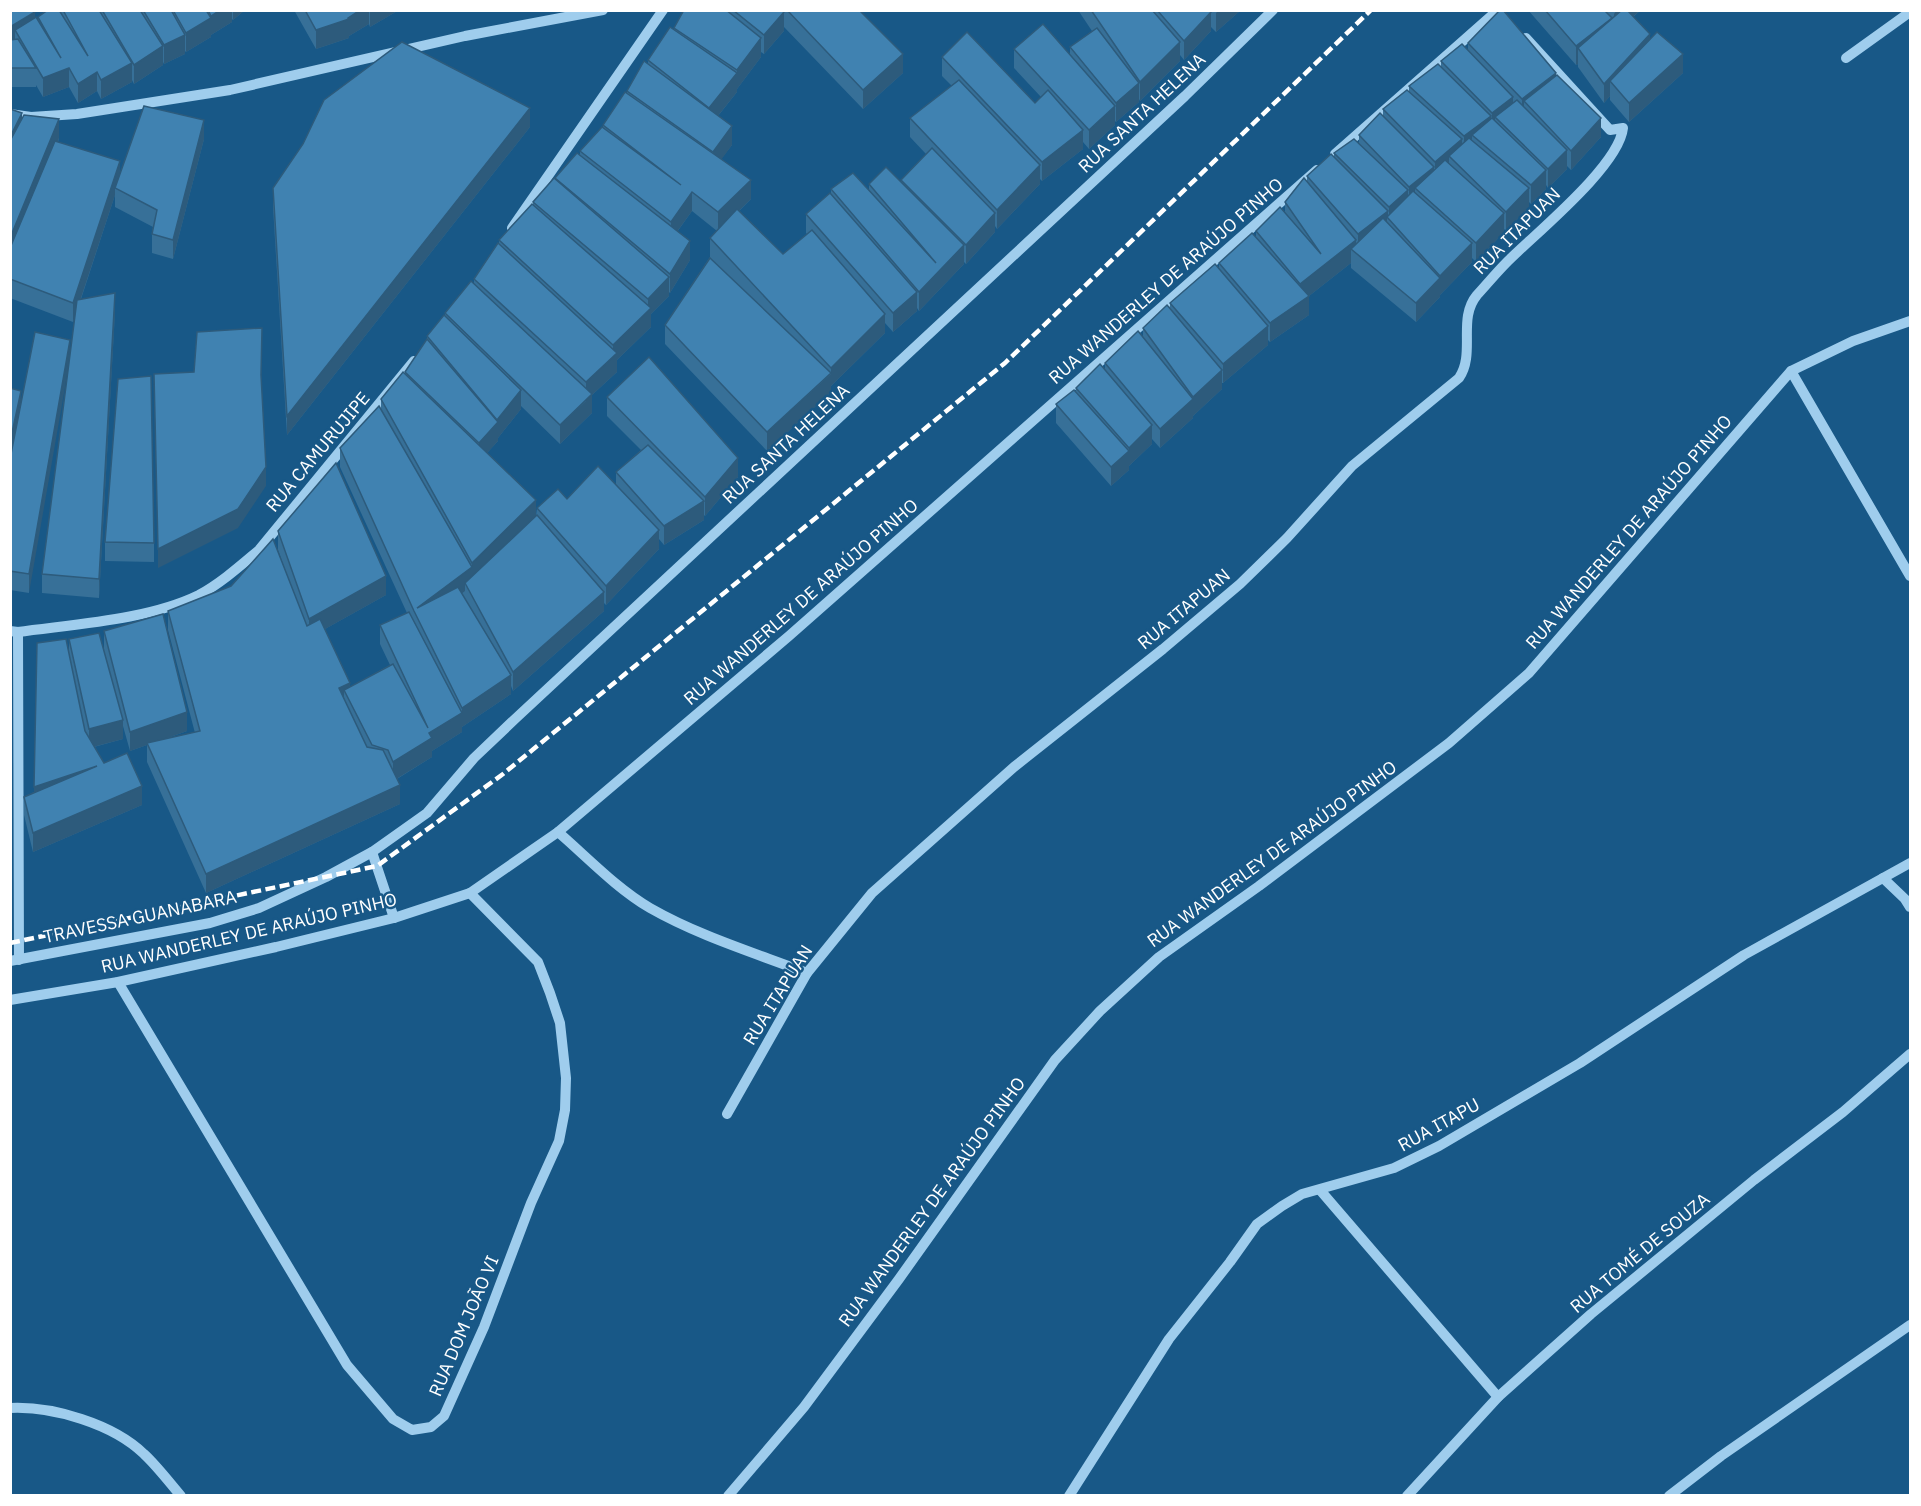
<svg xmlns="http://www.w3.org/2000/svg" width="1921" height="1506" viewBox="0 0 1921 1506" font-family="'IBM Plex Sans',sans-serif">
	<rect width="100%" height="100%" fill="#185887"/>
	<g fill="none" stroke-linecap="round" stroke-linejoin="round">
		<!-- minor -->
		<g stroke="#9fcded" stroke-width="10">
			<polyline points="1846,58 1910,12"/>
			<polyline points="10,114 31,117 77,114 230,90 465,36 603,10"/>
			<polyline points="1335,154 1498,10"/>
			<polyline points="512,228 663,10"/>
			<polyline points="1791,371 1910,576"/>
			<path d="M10,631L18,632C75,624 148,620 199,595C221,583 240,566 259,550L414,361"/>
			<polyline points="18,632 19,960"/>
			<path d="M558,832C587,857 616,888 650,908C699,936 755,953 807,973"/>
			<polyline points="1883,878 1905,899 1910,907"/>
			<polyline points="394,918 372,852 427,813 474,758 515,719 1185,96 1273,10"/>
			<polyline points="10,961 210,923 259,908 326,877 372,852"/>
			<polyline points="118,982 347,1365 393,1419 412,1430 431,1427 444,1416 484,1327 531,1203 559,1141 565,1110 566,1078 560,1023 550,993 538,962 470,893"/>
			<polyline points="10,1000 118,982 276,947 394,918 470,893 558,832 789,636 1317,170"/>
			<path d="M727,1114L807,973L872,893L1014,767L1163,649L1240,584L1287,538L1352,466L1459,378C1476,353 1457,319 1477,295C1487,284 1497,272 1508,261C1536,233 1619,166 1623,128L1610,130L1526,38"/>
			<polyline points="1320,1190 1498,1397"/>
			<path d="M10,1408C53,1406 113,1424 144,1454C157,1466 169,1482 181,1496"/>
			<polyline points="728,1496 804,1407 899,1279 1055,1060 1100,1011 1159,957 1259,886 1449,743 1529,673 1791,371 1853,341 1910,321"/>
			<polyline points="1069,1496 1169,1339 1230,1262 1257,1224 1282,1206 1302,1194 1394,1168 1439,1146 1580,1063 1744,955 1910,863"/>
			<polyline points="1407,1496 1498,1397 1591,1314 1754,1180 1843,1112 1910,1054"/>
			<polyline points="1669,1496 1721,1456 1910,1325"/>
		</g>
		<!-- rail -->
		<polyline stroke="#fff" stroke-width="4.5" stroke-dasharray="10 4.5" stroke-linecap="butt" points="10,943 377,866 503,774 1005,363 1371,10"/>
	</g>
	<!-- wall -->
	<g fill="#377098">
		<polygon points="10,10 35,18 38,20 38,17 48,10 245,10 233,20 232,19 232,22 211,35 211,34 211,37 186,52 185,51 185,54 164,64 163,62 163,65 134,84 132,80 132,82 101,99 97,91 78,103 69,87 43,97 36,85 36,87 10,87"/>
		<polygon points="294,10 399,10 370,27 369,24 349,36 349,38 316,49"/>
		<polygon points="684,10 859,10 903,73 863,109 784,27 784,31 764,54 761,52 761,57 737,89 737,92 718,116 732,145 721,159 751,199 739,211 783,254 807,234 806,233 806,214 831,194 831,189 869,190 869,184 901,183 901,180 926,154 910,137 910,118 952,86 942,76 942,57 1035,103 1041,97 1014,68 1014,49 1070,55 1070,47 1092,31 1078,10 1241,10 1216,32 1211,27 1211,31 1184,60 1180,55 1180,61 1140,101 1139,99 1139,102 1116,122 1115,121 1115,125 1089,149 1083,142 1083,149 1042,181 1040,179 1040,184 997,229 995,226 995,232 966,264 964,262 964,264 919,311 917,308 917,311 893,332 885,323 885,333 831,386 831,392 767,451 665,344 665,325 710,257 710,238 717,231 692,211 677,232 690,260 670,293 669,292 669,296 651,314 651,327 617,360 617,372 592,395 592,413 560,444 521,406 521,409 498,438 498,441 487,453 536,516 537,508 616,484 616,472 641,450 607,416 607,397 738,477 705,516 704,515 704,520 664,545 659,539 659,549 606,605 604,603 604,611 513,691 511,686 511,694 462,727 462,732 432,751 432,757 397,779 400,804 206,893 147,762 147,745 130,751 123,726 123,739 94,747 104,763 142,805 33,852 24,815 24,797 34,792 69,654 69,639 104,650 104,631 187,731 162,740 195,733 168,630 168,611 290,583 278,550 278,531 386,595 325,629 350,687 390,665 380,644 380,625 407,613 340,467 340,448 381,410 381,399 405,374 405,372 427,340 427,336 445,316 445,313 474,283 474,279 499,243 499,240 533,205 533,202 555,179 555,178 580,155 580,151 603,128 603,125 627,93 627,91 648,63 648,60 674,30 674,28"/>
		<polygon points="1528,10 1641,10 1633,17 1650,39 1683,73 1629,122 1610,100 1610,96 1604,103 1578,67 1578,64 1576,65"/>
		<polygon points="1468,43 1556,76 1601,137 1571,170 1567,166 1567,169 1548,188 1546,185 1546,189 1531,204 1529,202 1529,207 1506,231 1504,229 1504,232 1476,262 1472,258 1472,262 1440,295 1440,294 1440,297 1416,322 1351,268 1351,263 1309,296 1309,315 1270,342 1268,340 1268,345 1223,383 1222,383 1222,389 1193,416 1193,418 1160,448 1152,439 1152,444 1129,466 1129,470 1111,486 1056,423 1056,404 1076,392 1076,388 1105,371 1105,363 1143,337 1143,328 1170,308 1170,303 1219,269 1219,263 1256,238 1256,231 1285,213 1285,202 1307,181 1307,176 1334,156 1334,153 1359,143 1359,135 1383,117 1383,109 1409,92 1409,86 1441,67 1441,61 1468,50"/>
		<polygon points="10,109 22,118 59,138 58,142 120,174 204,139 173,259 152,253 152,234 153,227 115,207 115,195 81,299 115,312 99,598 42,593 42,574 75,316 73,322 10,298"/>
		<polygon points="530,127 287,435 273,207 273,188"/>
		<polygon points="35,332 29,593 10,590 10,388 21,406"/>
		<polygon points="105,542 154,543 154,562 105,561"/>
	</g>
	<!-- shaded-wall -->
	<g fill="#2d5b7c">
		<polygon points="220,10 232,10 232,22 211,35 211,16"/>
		<polygon points="233,10 245,10 233,20"/>
		<polygon points="360,10 369,10 369,24 349,36 349,38 316,49 316,30 348,18"/>
		<polygon points="370,10 399,10 370,27"/>
		<polygon points="1219,10 1241,10 1216,32 1216,13"/>
		<polygon points="1617,10 1641,10 1614,32 1614,14"/>
		<polygon points="35,12 35,31 15,30 15,43 10,46 10,27"/>
		<polygon points="784,12 784,31 764,54 764,35"/>
		<polygon points="1211,12 1211,31 1184,60 1184,41"/>
		<polygon points="211,18 211,37 186,52 186,33"/>
		<polygon points="1612,18 1612,37 1578,48 1578,64 1576,65 1576,46"/>
		<polygon points="1650,34 1650,53 1610,81 1610,96 1604,103 1604,84"/>
		<polygon points="185,35 185,54 164,64 164,45"/>
		<polygon points="761,38 761,57 737,89 737,70"/>
		<polygon points="1180,42 1180,61 1140,101 1140,82"/>
		<polygon points="163,46 163,65 134,84 134,65"/>
		<polygon points="903,54 903,73 863,109 863,90"/>
		<polygon points="1683,54 1683,73 1629,122 1629,103"/>
		<polygon points="132,63 132,82 101,99 101,80"/>
		<polygon points="69,68 69,87 43,97 43,78"/>
		<polygon points="97,72 97,91 78,103 78,84"/>
		<polygon points="737,73 737,92 709,127 709,108"/>
		<polygon points="1556,73 1556,92 1524,101 1524,116 1522,118 1522,99"/>
		<polygon points="1139,83 1139,102 1116,122 1116,103"/>
		<polygon points="1513,97 1513,116 1495,117 1495,129 1492,132 1492,113"/>
		<polygon points="1115,106 1115,125 1089,149 1089,130"/>
		<polygon points="530,108 530,127 287,435 287,416"/>
		<polygon points="22,113 22,132 10,156 10,137"/>
		<polygon points="1491,116 1491,135 1472,135 1472,149 1464,155 1464,136"/>
		<polygon points="1601,118 1601,137 1571,170 1571,151"/>
		<polygon points="59,119 59,138 10,257 10,238"/>
		<polygon points="204,120 204,139 173,259 173,240"/>
		<polygon points="732,126 732,145 713,171 713,152"/>
		<polygon points="1083,130 1083,149 1042,181 1042,162"/>
		<polygon points="1462,139 1462,158 1449,156 1449,170 1435,181 1435,162"/>
		<polygon points="1567,150 1567,169 1548,188 1548,169"/>
		<polygon points="120,161 120,180 115,188 115,195 73,322 73,303"/>
		<polygon points="1040,165 1040,184 997,229 997,210"/>
		<polygon points="1434,167 1434,186 1415,188 1415,201 1409,206 1409,187"/>
		<polygon points="1546,170 1546,189 1531,204 1531,185"/>
		<polygon points="751,180 751,199 718,231 718,212"/>
		<polygon points="1529,188 1529,207 1506,231 1506,212"/>
		<polygon points="1408,190 1408,209 1389,219 1389,207"/>
		<polygon points="692,192 692,211 671,240 671,222"/>
		<polygon points="1388,211 1388,218 1387,217 1387,231 1358,253 1358,234"/>
		<polygon points="995,213 995,232 966,264 966,245"/>
		<polygon points="1504,213 1504,232 1476,262 1476,243"/>
		<polygon points="1356,240 1356,253 1351,249 1351,263 1309,296 1309,315 1270,342 1270,323 1300,302 1300,284"/>
		<polygon points="690,241 690,260 670,293 670,274"/>
		<polygon points="1472,243 1472,262 1440,295 1440,276"/>
		<polygon points="964,245 964,264 919,311 919,292"/>
		<polygon points="669,277 669,296 651,314 651,327 617,360 617,372 592,395 592,413 560,444 560,425 586,401 586,382 613,357 613,345 648,311 648,299"/>
		<polygon points="1440,278 1440,297 1416,322 1416,303"/>
		<polygon points="917,292 917,311 893,332 893,313"/>
		<polygon points="115,293 115,312 99,598 99,579"/>
		<polygon points="885,314 885,333 831,386 831,392 767,451 767,432 831,374 831,368"/>
		<polygon points="1268,326 1268,345 1223,383 1223,364"/>
		<polygon points="70,340 70,359 29,593 29,574"/>
		<polygon points="1222,370 1222,389 1193,416 1193,418 1160,448 1160,429 1193,399 1193,397"/>
		<polygon points="521,390 521,409 498,438 498,441 479,462 479,443 497,423 497,420"/>
		<polygon points="21,391 21,410 10,461 10,442"/>
		<polygon points="1152,425 1152,444 1129,466 1129,448"/>
		<polygon points="1129,451 1129,470 1111,486 1111,467"/>
		<polygon points="738,458 738,477 705,516 705,497"/>
		<polygon points="266,467 266,486 238,528 158,568 158,549"/>
		<polygon points="536,500 536,519 465,583 465,591 421,624 417,608 472,567 472,563"/>
		<polygon points="704,501 704,520 664,545 664,526"/>
		<polygon points="659,530 659,549 606,605 606,586"/>
		<polygon points="386,576 386,595 309,638 309,619"/>
		<polygon points="604,592 604,611 513,691 513,672"/>
		<polygon points="511,675 511,694 462,727 462,732 432,751 432,757 393,781 393,762 429,733 462,713 462,708"/>
		<polygon points="350,683 350,701 344,690 344,704 339,688"/>
		<polygon points="187,712 187,731 148,745 147,743 147,745 130,751 130,732"/>
		<polygon points="123,720 123,739 89,748 89,729"/>
		<polygon points="97,766 34,806 34,787"/>
		<polygon points="400,785 400,804 206,893 206,874"/>
		<polygon points="142,786 142,805 33,852 33,833"/>
	</g>
	<!-- building -->
	<g fill="#4082b1" stroke="#2d5b7c" stroke-width="1.5">
		<polygon points="10,10 35,10 35,12 10,27"/>
		<polygon points="48,10 59,10 88,56 63,10 99,10 132,63 101,80 97,72 78,84 69,68 43,78 15,30 36,17 61,58 38,17"/>
		<polygon points="102,10 140,10 163,46 134,65"/>
		<polygon points="143,10 171,10 185,35 164,45"/>
		<polygon points="173,10 206,10 211,18 186,33"/>
		<polygon points="208,10 220,10 211,16"/>
		<polygon points="305,10 360,10 348,18 349,19 316,30"/>
		<polygon points="684,10 726,10 761,38 737,70 674,28"/>
		<polygon points="733,10 783,10 784,12 764,35"/>
		<polygon points="787,10 859,10 903,54 863,90"/>
		<polygon points="1091,10 1152,10 1180,42 1140,82"/>
		<polygon points="1157,10 1210,10 1211,12 1184,41"/>
		<polygon points="1500,10 1503,10 1556,73 1522,99 1468,43"/>
		<polygon points="1545,10 1604,10 1612,18 1576,46"/>
		<polygon points="1622,10 1627,10 1650,34 1604,84 1578,48"/>
		<polygon points="1043,24 1115,106 1089,130 1014,49"/>
		<polygon points="670,27 737,73 709,108 648,60"/>
		<polygon points="1097,28 1139,83 1116,103 1070,47"/>
		<polygon points="967,32 1035,103 1048,90 1083,130 1042,162 942,57"/>
		<polygon points="1657,32 1683,54 1629,103 1610,81"/>
		<polygon points="18,39 36,68 10,68 10,40"/>
		<polygon points="402,42 530,108 287,416 273,188 303,144 324,100"/>
		<polygon points="1462,44 1513,97 1492,113 1441,61"/>
		<polygon points="644,61 732,126 713,152 627,91"/>
		<polygon points="1438,64 1491,116 1464,136 1409,86"/>
		<polygon points="1557,75 1601,118 1571,151 1524,101"/>
		<polygon points="959,80 1040,165 997,210 910,118"/>
		<polygon points="1407,90 1462,139 1435,162 1383,109"/>
		<polygon points="625,92 751,180 718,212 692,192 671,222 580,151 602,127 681,185 603,125"/>
		<polygon points="1517,100 1567,150 1548,169 1495,117"/>
		<polygon points="144,106 204,120 173,240 152,234 157,210 115,188"/>
		<polygon points="10,109 22,113 10,137"/>
		<polygon points="1380,113 1434,167 1409,187 1359,135"/>
		<polygon points="24,115 59,119 10,238 10,141"/>
		<polygon points="1492,118 1546,170 1531,185 1472,135"/>
		<polygon points="1469,138 1529,188 1506,212 1449,156"/>
		<polygon points="1354,139 1408,190 1389,207 1334,153"/>
		<polygon points="55,141 120,161 73,303 10,279 10,248"/>
		<polygon points="932,148 995,213 966,245 901,180"/>
		<polygon points="577,153 690,241 670,274 555,178"/>
		<polygon points="1331,154 1388,211 1358,234 1307,176"/>
		<polygon points="1445,160 1504,213 1476,243 1415,188"/>
		<polygon points="886,167 964,245 919,292 831,189 853,173 936,263 869,184"/>
		<polygon points="554,178 669,277 648,299 533,202"/>
		<polygon points="1304,178 1356,240 1300,284 1256,231 1280,207 1321,254 1285,202"/>
		<polygon points="1413,191 1472,243 1440,276 1387,217"/>
		<polygon points="830,193 917,292 893,313 806,214"/>
		<polygon points="532,204 651,308 613,345 499,240"/>
		<polygon points="737,209 783,254 812,230 885,314 831,368 710,238"/>
		<polygon points="1383,218 1440,278 1416,303 1351,249"/>
		<polygon points="1252,233 1309,296 1270,323 1219,263"/>
		<polygon points="498,243 617,353 586,382 474,279"/>
		<polygon points="710,258 831,373 767,432 665,325"/>
		<polygon points="1215,264 1268,326 1223,364 1170,303"/>
		<polygon points="471,281 592,394 560,425 445,313"/>
		<polygon points="115,293 99,579 42,574 77,300"/>
		<polygon points="1167,305 1222,370 1193,397 1143,328"/>
		<polygon points="444,315 521,390 497,420 427,336"/>
		<polygon points="262,328 261,375 266,467 238,509 158,549 154,374 194,372 197,332"/>
		<polygon points="1138,331 1193,399 1160,429 1105,363"/>
		<polygon points="35,332 70,340 29,574 10,571 10,459"/>
		<polygon points="427,339 498,422 479,443 405,372"/>
		<polygon points="649,357 738,458 705,497 607,397"/>
		<polygon points="1100,364 1152,425 1129,448 1076,388"/>
		<polygon points="403,372 536,500 472,563 381,399"/>
		<polygon points="151,376 154,543 105,542 118,379"/>
		<polygon points="10,388 21,391 10,442"/>
		<polygon points="1074,390 1129,451 1111,467 1056,404"/>
		<polygon points="379,406 472,567 417,608 458,587 511,675 462,708 414,611 340,448"/>
		<polygon points="648,445 704,501 664,526 616,472"/>
		<polygon points="336,463 386,576 309,619 278,531"/>
		<polygon points="598,466 659,530 606,586 537,508 558,489 567,499"/>
		<polygon points="537,515 604,592 513,672 465,583"/>
		<polygon points="273,539 307,626 320,619 350,683 339,688 367,747 383,750 400,785 206,874 147,743 200,731 168,611 231,586"/>
		<polygon points="409,612 462,713 429,733 432,738 393,762 388,750 372,745 344,690 393,664 428,728 380,625"/>
		<polygon points="163,614 187,712 130,732 104,631"/>
		<polygon points="99,633 123,720 89,729 69,639"/>
		<polygon points="66,639 85,731 104,763 127,753 142,786 33,833 24,797 97,766 34,787 37,643"/>
	</g>
	<g text-anchor="middle" stroke-width="5" stroke-linejoin="round" paint-order="stroke">
		<!-- street labels -->
		<g font-size="18" fill="#fff" stroke="#185887">
			<text transform="translate(1142 113) rotate(-43)" y="6">RUA SANTA HELENA</text>
			<text transform="translate(1517 231) rotate(-45)" y="6">RUA ITAPUAN</text>
			<text transform="translate(1166 281) rotate(-41)" y="6">RUA WANDERLEY DE ARAÚJO PINHO</text>
			<text transform="translate(786 444) rotate(-43)" y="6">RUA SANTA HELENA</text>
			<text transform="translate(318 452) rotate(-50)" y="6">RUA CAMURUJIPE</text>
			<text transform="translate(1629 532) rotate(-49)" y="6">RUA WANDERLEY DE ARAÚJO PINHO</text>
			<text transform="translate(801 602) rotate(-41)" y="6">RUA WANDERLEY DE ARAÚJO PINHO</text>
			<text transform="translate(1184 609) rotate(-40)" y="6">RUA ITAPUAN</text>
			<text transform="translate(1272 854) rotate(-36)" y="6">RUA WANDERLEY DE ARAÚJO PINHO</text>
			<text transform="translate(140 917) rotate(-12)" y="6">TRAVESSA GUANABARA</text>
			<text transform="translate(249 933) rotate(-13)" y="6">RUA WANDERLEY DE ARAÚJO PINHO</text>
			<text transform="translate(778 995) rotate(-58)" y="6">RUA ITAPUAN</text>
			<text transform="translate(1439 1125) rotate(-29)" y="6">RUA ITAPU</text>
			<text transform="translate(932 1202) rotate(-54)" y="6">RUA WANDERLEY DE ARAÚJO PINHO</text>
			<text transform="translate(1640 1253) rotate(-40)" y="6">RUA TOMÉ DE SOUZA</text>
			<text transform="translate(464 1326) rotate(-67)" y="6">RUA DOM JOÃO VI</text>
		</g>
	</g>
	<!-- border -->
	<rect width="1921" height="1506" fill="none" stroke="#ffffff" stroke-width="24"/>
</svg>
